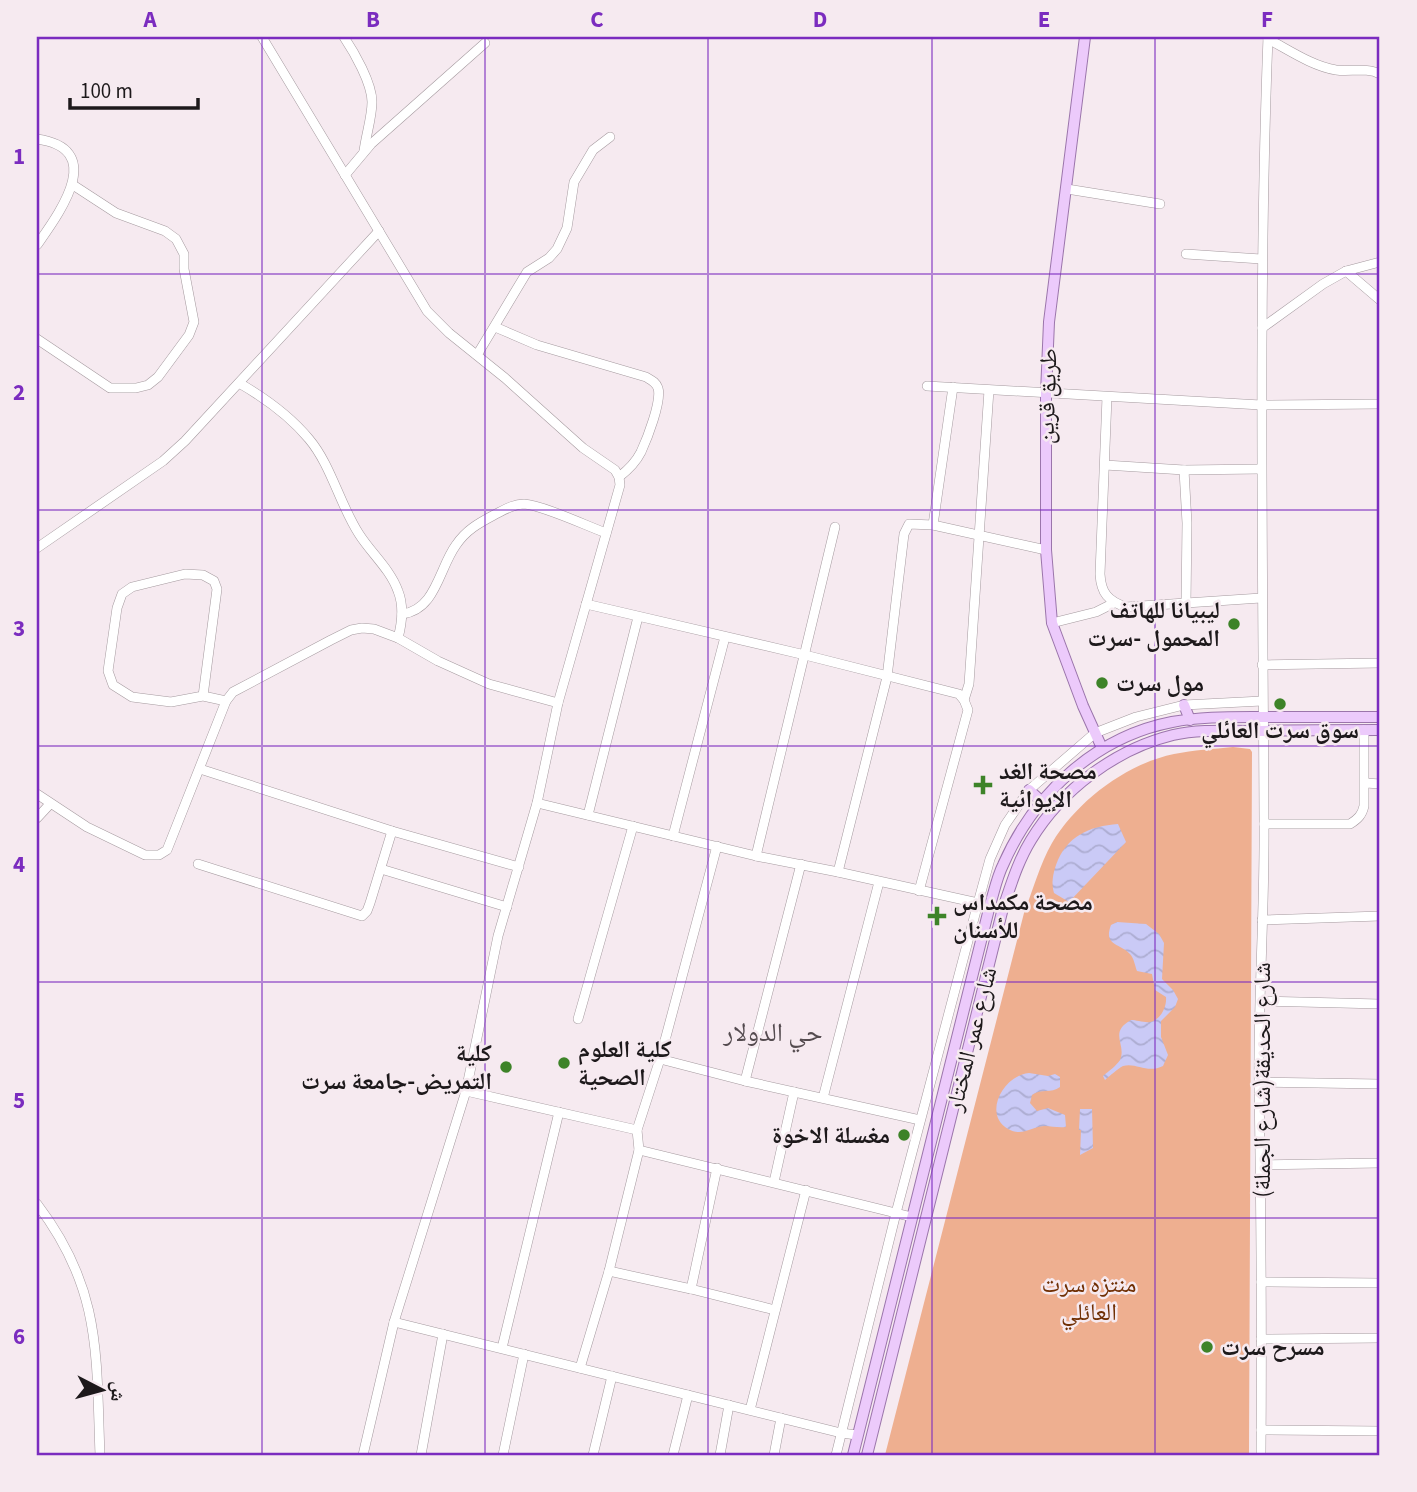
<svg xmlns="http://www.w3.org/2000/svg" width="1417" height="1492" viewBox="0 0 1417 1492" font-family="'Source Sans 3','Noto Naskh Arabic',sans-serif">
	<defs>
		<pattern id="water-waves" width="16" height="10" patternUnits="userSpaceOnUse" patternTransform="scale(1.75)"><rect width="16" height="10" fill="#cacaf6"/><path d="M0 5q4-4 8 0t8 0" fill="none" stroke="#adadd2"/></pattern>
	</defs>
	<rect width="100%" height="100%" fill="#f6eaf0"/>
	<!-- green -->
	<path fill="#eeaf90" d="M1233,747L1250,749L1252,752L1249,1455H885L1024,913C1033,890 1040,864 1052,843C1077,801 1126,764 1174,754C1194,750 1213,749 1233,747Z"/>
	<!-- water -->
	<g fill="url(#water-waves)">
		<path d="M1118,824L1126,842L1069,902L1054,893C1051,883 1053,874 1056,865C1066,836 1090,826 1118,824Z"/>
		<path d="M1117,922L1146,924L1159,934L1164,943L1162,979L1173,990L1178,999L1175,1007L1161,1021V1037L1168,1055L1163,1066C1147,1074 1136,1062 1123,1066C1117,1069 1110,1076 1105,1080L1103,1076C1109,1071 1116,1066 1120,1060C1127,1044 1108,1033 1131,1020C1136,1020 1145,1023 1150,1022C1161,1020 1167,1006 1166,997L1155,990L1152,974L1137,971C1135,966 1134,958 1130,954C1120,943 1103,946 1111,925Z"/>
		<path d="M1029,1073L1048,1076L1055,1074L1060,1077V1087C1051,1094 1041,1088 1032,1095L1030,1103L1037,1111L1048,1108L1065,1115L1066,1127C1058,1128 1052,1126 1044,1126C1031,1127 1022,1137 1008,1129C983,1115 1002,1076 1029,1073Z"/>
		<polygon points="1080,1109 1092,1109 1093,1148 1080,1155 1081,1130 1079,1130"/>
	</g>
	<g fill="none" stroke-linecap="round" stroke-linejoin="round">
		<defs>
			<g id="minor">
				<polyline points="262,37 427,311 449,333 505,378 583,448 615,470 619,477 620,485 558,703 537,803 498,936 466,1091 394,1322 363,1455"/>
				<path d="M344,37C354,52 372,83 372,102C372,117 366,135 364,151"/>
				<path d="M1268,39C1289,50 1312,66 1336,70C1350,72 1367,67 1380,74"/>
				<path d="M37,139C107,149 60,212 37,245"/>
				<polyline points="345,175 371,144 485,43"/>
				<polyline points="1067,189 1160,204"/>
				<polyline points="1186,254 1261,259"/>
				<polyline points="1346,271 1380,300"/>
				<path d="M495,327L537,345L646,377C651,380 656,382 658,388C662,401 647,439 641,452C636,462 628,470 619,477"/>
				<polyline points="1262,328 1323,284 1346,271 1380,262"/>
				<polyline points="37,339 110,388 136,388 148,385 158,377 189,335 194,322 184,269 184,254 176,239 165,231 116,213 73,185"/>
				<polyline points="477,355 527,272 549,258 557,249 567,228 574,182 593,150 610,137"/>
				<path d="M239,383C265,398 290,416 309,439C331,465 340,505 359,534C371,553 390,569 398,591C404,606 402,623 398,638"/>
				<polyline points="927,386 1261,405 1380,404"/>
				<path d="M1107,397L1100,574C1101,593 1108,601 1126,607L1261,598"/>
				<polyline points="1105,465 1184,470 1187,523 1186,604"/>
				<polyline points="1184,470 1261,469"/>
				<polyline points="933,525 953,387"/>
				<polyline points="37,548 163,461 185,441 379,231"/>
				<polyline points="586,604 805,655 959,694 964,700 968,710 919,891"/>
				<path d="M402,614C436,610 439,568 456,545C466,530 479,523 494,515C504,510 513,504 524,504C542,505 587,526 606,533"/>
				<polyline points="1052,623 1096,612 1114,603"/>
				<polyline points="1262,665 1380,663"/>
				<polyline points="203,696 217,589 214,581 203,575 185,574 132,587 122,594 117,608 108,671 113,685 132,697 171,702 203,696 226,701"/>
				<polyline points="964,700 969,684 989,390"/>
				<polyline points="200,769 392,831 519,867"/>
				<polyline points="1366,783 1380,784"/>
				<polyline points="37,794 87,827 145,855 159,855 167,850 226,701 233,692 331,640 351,630 362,628 374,629 398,638 438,661 489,684 558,703"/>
				<polyline points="537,803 756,856 838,872 978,903"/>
				<polyline points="588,815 638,617"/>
				<polyline points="37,818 50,804"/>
				<path d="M1264,824H1350C1358,819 1362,815 1364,806V730"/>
				<polyline points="673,836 725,637"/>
				<polyline points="756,856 835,527"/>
				<polyline points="198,864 362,916 367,911 370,903 392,831"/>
				<polyline points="381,869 507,907"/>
				<polyline points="838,872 887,677 904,534 909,524 933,525 1046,550"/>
				<polyline points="1262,920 1380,916"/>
				<polyline points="1261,1001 1380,1004"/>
				<polyline points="578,1019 633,826"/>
				<polyline points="660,1059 745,1081 920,1120"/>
				<polyline points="745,1081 801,864"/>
				<polyline points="1259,1082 1380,1084"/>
				<polyline points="466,1091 637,1130"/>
				<polyline points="823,1098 879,882"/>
				<polyline points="639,1150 912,1217"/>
				<polyline points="1262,1165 1380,1163"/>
				<polyline points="774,1182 794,1092"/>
				<path d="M37,1204C102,1289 96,1355 100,1455"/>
				<polyline points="609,1271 691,1289 775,1310"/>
				<polyline points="1261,1282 1380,1283"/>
				<polyline points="691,1289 717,1168"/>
				<polyline points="394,1322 841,1433 857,1435"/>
				<polyline points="1261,1339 1380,1338"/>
				<polyline points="502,1348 559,1112"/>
				<polyline points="580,1368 609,1271 639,1150 637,1130 660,1059 717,846"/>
				<polyline points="750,1410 806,1190"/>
				<polyline points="1261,1430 1380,1431"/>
				<polyline points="421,1455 443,1334"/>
				<polyline points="503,1455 524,1354"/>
				<polyline points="593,1455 612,1376"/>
				<polyline points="673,1455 688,1395"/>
				<polyline points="720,1455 729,1405"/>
				<polyline points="774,1455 781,1418"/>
				<polyline points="836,1455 896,1213 978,903 990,859 1005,825 1029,790 1095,733 1136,717 1184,705 1262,701"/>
				<path d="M1261,1455C1262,1332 1261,1208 1259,1085C1258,997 1265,909 1264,821C1263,559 1258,298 1268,37"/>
			</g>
			<g id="major">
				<polyline points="1085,37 1049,322 1046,393 1046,550 1052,623 1083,706 1102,748"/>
				<polyline points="1184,705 1190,720"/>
				<polyline points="1029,790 1041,801"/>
				<path d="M853,1455L990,905C994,892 997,877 1003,865C1034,794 1095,737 1172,722C1198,717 1225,717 1252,717C1295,717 1337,717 1380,717"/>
				<path d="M867,1455L1003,908C1011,885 1018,861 1031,840C1062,789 1116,749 1173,735C1199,729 1227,731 1253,731C1295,730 1338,730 1380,730"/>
			</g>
		</defs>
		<!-- minor casing -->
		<use href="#minor" stroke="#a59a9f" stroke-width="10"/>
		<!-- major casing -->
		<use href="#major" stroke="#9b75ab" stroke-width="12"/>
		<!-- minor -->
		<use href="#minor" stroke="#fff" stroke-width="9"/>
		<!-- major -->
		<use href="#major" stroke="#eccafb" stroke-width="10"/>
	</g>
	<!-- grid -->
	<path fill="none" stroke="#7b2cbf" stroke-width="2" stroke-opacity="0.55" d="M262,37V1455M485,37V1455M708,37V1455M932,37V1455M1155,37V1455M37,274H1380M37,510H1380M37,746H1380M37,982H1380M37,1218H1380"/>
	<!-- markers -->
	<g fill="#3d8328" stroke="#f6eaf0" stroke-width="2.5">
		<circle cx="1234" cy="624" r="7"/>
		<circle cx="1102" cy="683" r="7"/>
		<circle cx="1280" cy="704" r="7"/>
		<path d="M979.5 774.5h7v7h7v7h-7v7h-7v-7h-7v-7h7z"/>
		<path d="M933.5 905.5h7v7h7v7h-7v7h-7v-7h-7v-7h7z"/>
		<circle cx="564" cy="1063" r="7"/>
		<circle cx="506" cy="1067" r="7"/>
		<circle cx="904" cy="1135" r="7"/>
		<circle cx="1207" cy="1347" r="7"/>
	</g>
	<g text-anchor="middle" stroke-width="5" stroke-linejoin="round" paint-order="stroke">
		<!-- street labels -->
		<g font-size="24" fill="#1d191b" stroke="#f6eaf0">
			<text transform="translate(1047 396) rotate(-88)" y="8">طريق قرين</text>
			<text transform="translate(971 1039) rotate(-76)" y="8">شارع عمر المختار</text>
			<text transform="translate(1262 1080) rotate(-90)" y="8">شارع الحديقة(شارع الجملة)</text>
		</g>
		<!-- poi labels -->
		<g font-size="24" font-weight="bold" fill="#1d191b" stroke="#f6eaf0" text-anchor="start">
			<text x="1220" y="618" text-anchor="end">ليبيانا للهاتف<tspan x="1220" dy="28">المحمول -سرت</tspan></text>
			<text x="1116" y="691">مول سرت</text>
			<text x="1280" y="738" text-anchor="middle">سوق سرت العائلي</text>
			<text x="999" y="779">مصحة الغد<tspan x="999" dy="28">الإيوائية</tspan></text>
			<text x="953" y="910">مصحة مكمداس<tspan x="953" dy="28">للأسنان</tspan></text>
			<text x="578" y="1057">كلية العلوم<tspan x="578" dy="28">الصحية</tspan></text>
			<text x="492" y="1061" text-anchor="end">كلية<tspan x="492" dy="28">التمريض-جامعة سرت</tspan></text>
			<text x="890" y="1143" text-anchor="end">مغسلة الاخوة</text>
			<text x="1221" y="1355">مسرح سرت</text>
		</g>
		<!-- park labels -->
		<g font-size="24" fill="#702f04" stroke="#f6eaf0">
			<text x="1089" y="1292">منتزه سرت<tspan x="1089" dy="28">العائلي</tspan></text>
		</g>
		<!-- neighbourhood labels -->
		<g font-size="26" fill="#544b4f" stroke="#f6eaf0">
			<text x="773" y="1041">حي الدولار</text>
		</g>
	</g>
	<!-- border -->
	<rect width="1417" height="1492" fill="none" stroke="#f6eaf0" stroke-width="77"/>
	<!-- north arrow -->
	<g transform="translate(102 1390) rotate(96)" stroke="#f6eaf0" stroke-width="5" paint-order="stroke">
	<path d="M0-5L12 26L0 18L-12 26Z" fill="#1d191b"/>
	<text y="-10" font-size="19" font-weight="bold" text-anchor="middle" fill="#1d191b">ش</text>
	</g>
	<!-- scale -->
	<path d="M70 98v10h128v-10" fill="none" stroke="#1d191b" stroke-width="3.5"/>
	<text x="80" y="98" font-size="21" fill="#1d191b" stroke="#f6eaf0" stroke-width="5" paint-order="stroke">100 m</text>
	<rect x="38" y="38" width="1340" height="1416" fill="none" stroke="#7b2cbf" stroke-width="2.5"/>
	<g font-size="23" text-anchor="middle" font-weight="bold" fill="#7b2cbf">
		<text x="150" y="27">A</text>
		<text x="373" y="27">B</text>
		<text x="597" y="27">C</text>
		<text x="820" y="27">D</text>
		<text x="1044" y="27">E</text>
		<text x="1267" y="27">F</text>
		<text x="19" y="164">1</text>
		<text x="19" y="400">2</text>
		<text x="19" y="636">3</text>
		<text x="19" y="872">4</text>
		<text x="19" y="1108">5</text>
		<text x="19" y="1344">6</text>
	</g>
</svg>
